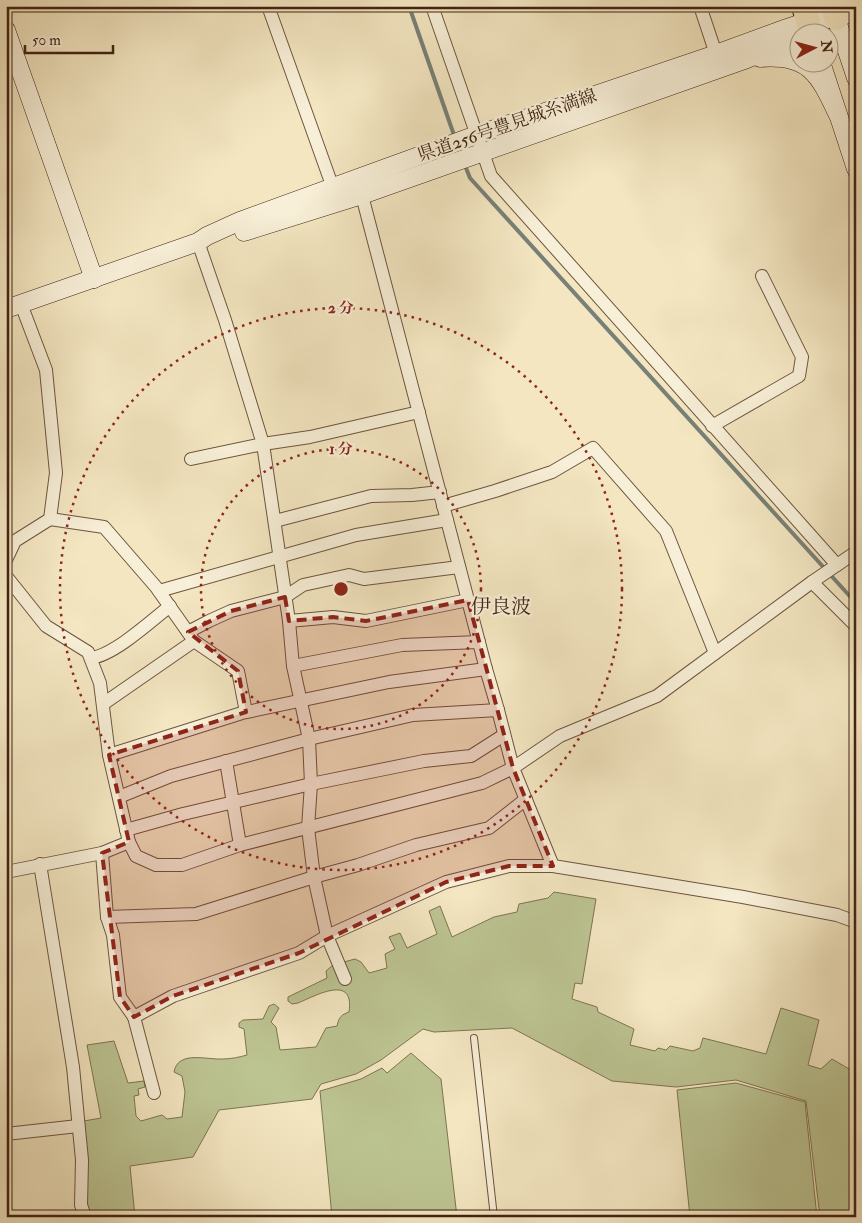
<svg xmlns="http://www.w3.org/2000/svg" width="862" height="1223" viewBox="0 0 862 1223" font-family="'IM FELL Double Pica','Noto Serif JP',serif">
	<rect width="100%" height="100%" fill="#f3e6c1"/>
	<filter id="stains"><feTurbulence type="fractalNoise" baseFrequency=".004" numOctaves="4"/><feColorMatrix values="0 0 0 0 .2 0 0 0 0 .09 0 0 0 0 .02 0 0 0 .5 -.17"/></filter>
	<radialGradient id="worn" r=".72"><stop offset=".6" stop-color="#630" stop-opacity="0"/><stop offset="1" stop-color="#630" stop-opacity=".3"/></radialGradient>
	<!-- green -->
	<g fill="#bcc492" stroke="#7e7452">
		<path d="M554,892L596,899L582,984L575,983L572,999L597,1007L598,1012L634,1029L630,1045L655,1051L658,1048L666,1050L670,1046L693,1051L700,1048L703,1038L766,1054L781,1008L819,1020L808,1065L821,1069L832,1059L856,1073V1217H820L806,1101L736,1080L676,1087L612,1081L512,1028L434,1032L423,1029L381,1060L356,1074L321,1084L312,1099L219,1110L193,1157L130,1166L135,1217H89L87,1206L84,1121L101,1118L87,1045L114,1041L128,1083L144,1081L145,1087L138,1089L139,1095L134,1096L136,1116L141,1121L162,1115L167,1119L182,1117L185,1092L182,1076L174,1072C178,1050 207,1060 223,1059C231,1059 240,1057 247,1055L244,1029L239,1027V1023L243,1020L263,1019L269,1006L274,1004L279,1008L271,1022L276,1027L280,1050L316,1047L326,1028L337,1026C339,1017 341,1015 349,1012C355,973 315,996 298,1003L292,1004L288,1001V997L327,978L326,971L333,965L355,959L361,962L369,973L387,968L385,954L395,949L389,937L400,933L407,948L437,934L429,911L440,906L452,937L494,917L517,912L519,904L548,898Z"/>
		<polygon points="411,1053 441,1079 457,1217 332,1217 320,1091 361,1079 382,1068 387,1073"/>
		<polygon points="736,1083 805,1102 817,1217 690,1217 677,1090"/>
	</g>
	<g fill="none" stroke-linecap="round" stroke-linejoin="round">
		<!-- stream -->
		<g stroke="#788077" stroke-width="4">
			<polyline points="409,6 455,138"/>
			<polyline points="464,163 470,178 856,603"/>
		</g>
		<defs>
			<polyline id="lane" points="474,1038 494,1217"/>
			<g id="street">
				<polyline points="268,6 333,188"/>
				<polyline points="432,6 491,176 837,565"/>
				<polyline points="700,6 716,54"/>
				<polyline points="360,188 486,669 498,710 513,768 553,866"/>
				<polyline points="198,242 225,320 263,444 289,621 293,666 309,739 311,784 308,828 314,877 327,936 345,979"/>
				<polyline points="712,426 799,376 802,357 762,276"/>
				<polyline points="191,459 263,444 310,437 419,412"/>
				<polyline points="443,506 495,491 552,472 593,448 666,531 715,653"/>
				<polyline points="50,519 104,527 156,587 192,638"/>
				<polyline points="275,521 371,496 412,495 440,492"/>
				<polyline points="6,560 15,541 50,519 56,473 46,370 21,304"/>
				<polyline points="6,576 46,626 88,652 100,683 109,755 129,842 102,853 6,872"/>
				<polyline points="812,582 856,626"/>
				<polyline points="159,591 356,535 447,520"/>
				<polyline points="289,621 333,617 366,621 468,600"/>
				<polyline points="188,632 209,621 231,611 285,597 303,585 349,575 364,579 459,567"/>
				<path d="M91,658C114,655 150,622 170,606"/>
				<polyline points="293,666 402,645 479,642"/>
				<polyline points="103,704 194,641 238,671 246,712"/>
				<polyline points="109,755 242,713 389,682 486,669"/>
				<polyline points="226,761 240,845"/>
				<polyline points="119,797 171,776 309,739 413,715 498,710"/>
				<polyline points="126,830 183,814 311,784 424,761 471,756 504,735"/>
				<polyline points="129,842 136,856 156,865 182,865 240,845 482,783 513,768 560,736 657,696 812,582 856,552"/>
				<polyline points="102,853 107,917 113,935 120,997 134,1017 173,996 299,953 327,936 446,882 509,866 553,866 743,897 837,915 856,922"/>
				<polyline points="40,864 73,1067 82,1160 81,1205 85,1217"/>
				<polyline points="107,917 196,914 314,877 358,865 416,845 489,828 526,799"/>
				<polyline points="134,1017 154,1093"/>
				<polyline points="6,1134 78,1126"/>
			</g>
			<g id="secondary">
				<polyline points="836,18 856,78"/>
				<polyline points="6,30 94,279"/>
				<path d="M760,58C810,54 819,75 838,115"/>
				<polyline points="821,62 856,169"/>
				<polyline points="244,232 362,195 747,59 800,38"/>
				<polyline points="6,309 198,242 207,236 240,221 471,137 716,54 787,28 808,21 836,18 856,11"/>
			</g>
			<g id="highway">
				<polyline points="804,6 808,21"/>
				<polyline points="833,6 836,18"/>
			</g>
		</defs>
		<!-- lane casing -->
		<use href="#lane" stroke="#6e543e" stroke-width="8"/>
		<!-- street casing -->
		<use href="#street" stroke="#6e543e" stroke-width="14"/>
		<!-- secondary casing -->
		<use href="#secondary" stroke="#412312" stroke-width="19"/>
		<!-- highway casing -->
		<use href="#highway" stroke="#412312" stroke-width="26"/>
		<!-- lane -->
		<use href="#lane" stroke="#f7efd7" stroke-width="6"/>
		<!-- street -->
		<use href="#street" stroke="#f7efd7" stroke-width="12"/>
		<!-- secondary -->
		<use href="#secondary" stroke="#f7efd7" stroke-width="18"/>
		<!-- highway -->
		<use href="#highway" stroke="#f3e6c1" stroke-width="24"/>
	</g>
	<!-- marked area -->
	<path fill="#8f2418" fill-opacity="0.2" stroke="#8f2418" stroke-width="4" stroke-dasharray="10 6" stroke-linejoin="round" d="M285,597L289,621L333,617L366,621L468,600L513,768L553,866H509L446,882L299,953L173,996L134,1017L120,997L102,853L129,842L109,755L246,712L238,671L188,632L231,611Z"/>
	<!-- distance rings -->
	<g fill="none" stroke="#8f2418" stroke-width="2.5" stroke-dasharray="2.5 5">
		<circle cx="341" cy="589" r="140"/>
		<circle cx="341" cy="589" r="281"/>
	</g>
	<g text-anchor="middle" stroke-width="4.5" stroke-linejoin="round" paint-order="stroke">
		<!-- street labels -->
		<g font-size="18" fill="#412312" stroke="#f7efd7">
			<text transform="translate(507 125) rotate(-19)" y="6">県道256号豊見城糸満線</text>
		</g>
		<!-- quarter labels -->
		<g font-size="20" fill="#412312" stroke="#f7efd7">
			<text x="501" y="613">伊良波</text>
		</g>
	</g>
	<circle cx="341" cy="589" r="8" fill="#8f2418" stroke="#f7efd7" stroke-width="2.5"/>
	<g font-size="15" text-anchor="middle" font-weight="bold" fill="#8f2418" stroke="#f7efd7" stroke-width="4.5" stroke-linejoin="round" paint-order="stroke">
		<text x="341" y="313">2 分</text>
		<text x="341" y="454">1 分</text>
	</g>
	<!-- margin -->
	<rect width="862" height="1223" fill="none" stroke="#f3e6c1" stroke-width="25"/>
	<rect x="8" y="8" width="847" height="1208" fill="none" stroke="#412312" stroke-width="2.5"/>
	<rect x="12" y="12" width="837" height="1198" fill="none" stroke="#412312"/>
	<!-- north arrow -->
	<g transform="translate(814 48) rotate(84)"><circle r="24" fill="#f7efd7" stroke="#ae9d88"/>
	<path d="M0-4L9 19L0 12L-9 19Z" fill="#8f2418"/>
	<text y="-8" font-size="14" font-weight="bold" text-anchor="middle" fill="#412312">N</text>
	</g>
	<!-- scale -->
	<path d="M25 45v8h88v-8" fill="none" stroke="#412312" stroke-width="2.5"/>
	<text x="32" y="45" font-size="15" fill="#412312" stroke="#f7efd7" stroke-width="4" paint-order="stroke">50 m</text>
	<rect width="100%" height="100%" filter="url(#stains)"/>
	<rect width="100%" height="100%" fill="url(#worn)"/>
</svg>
